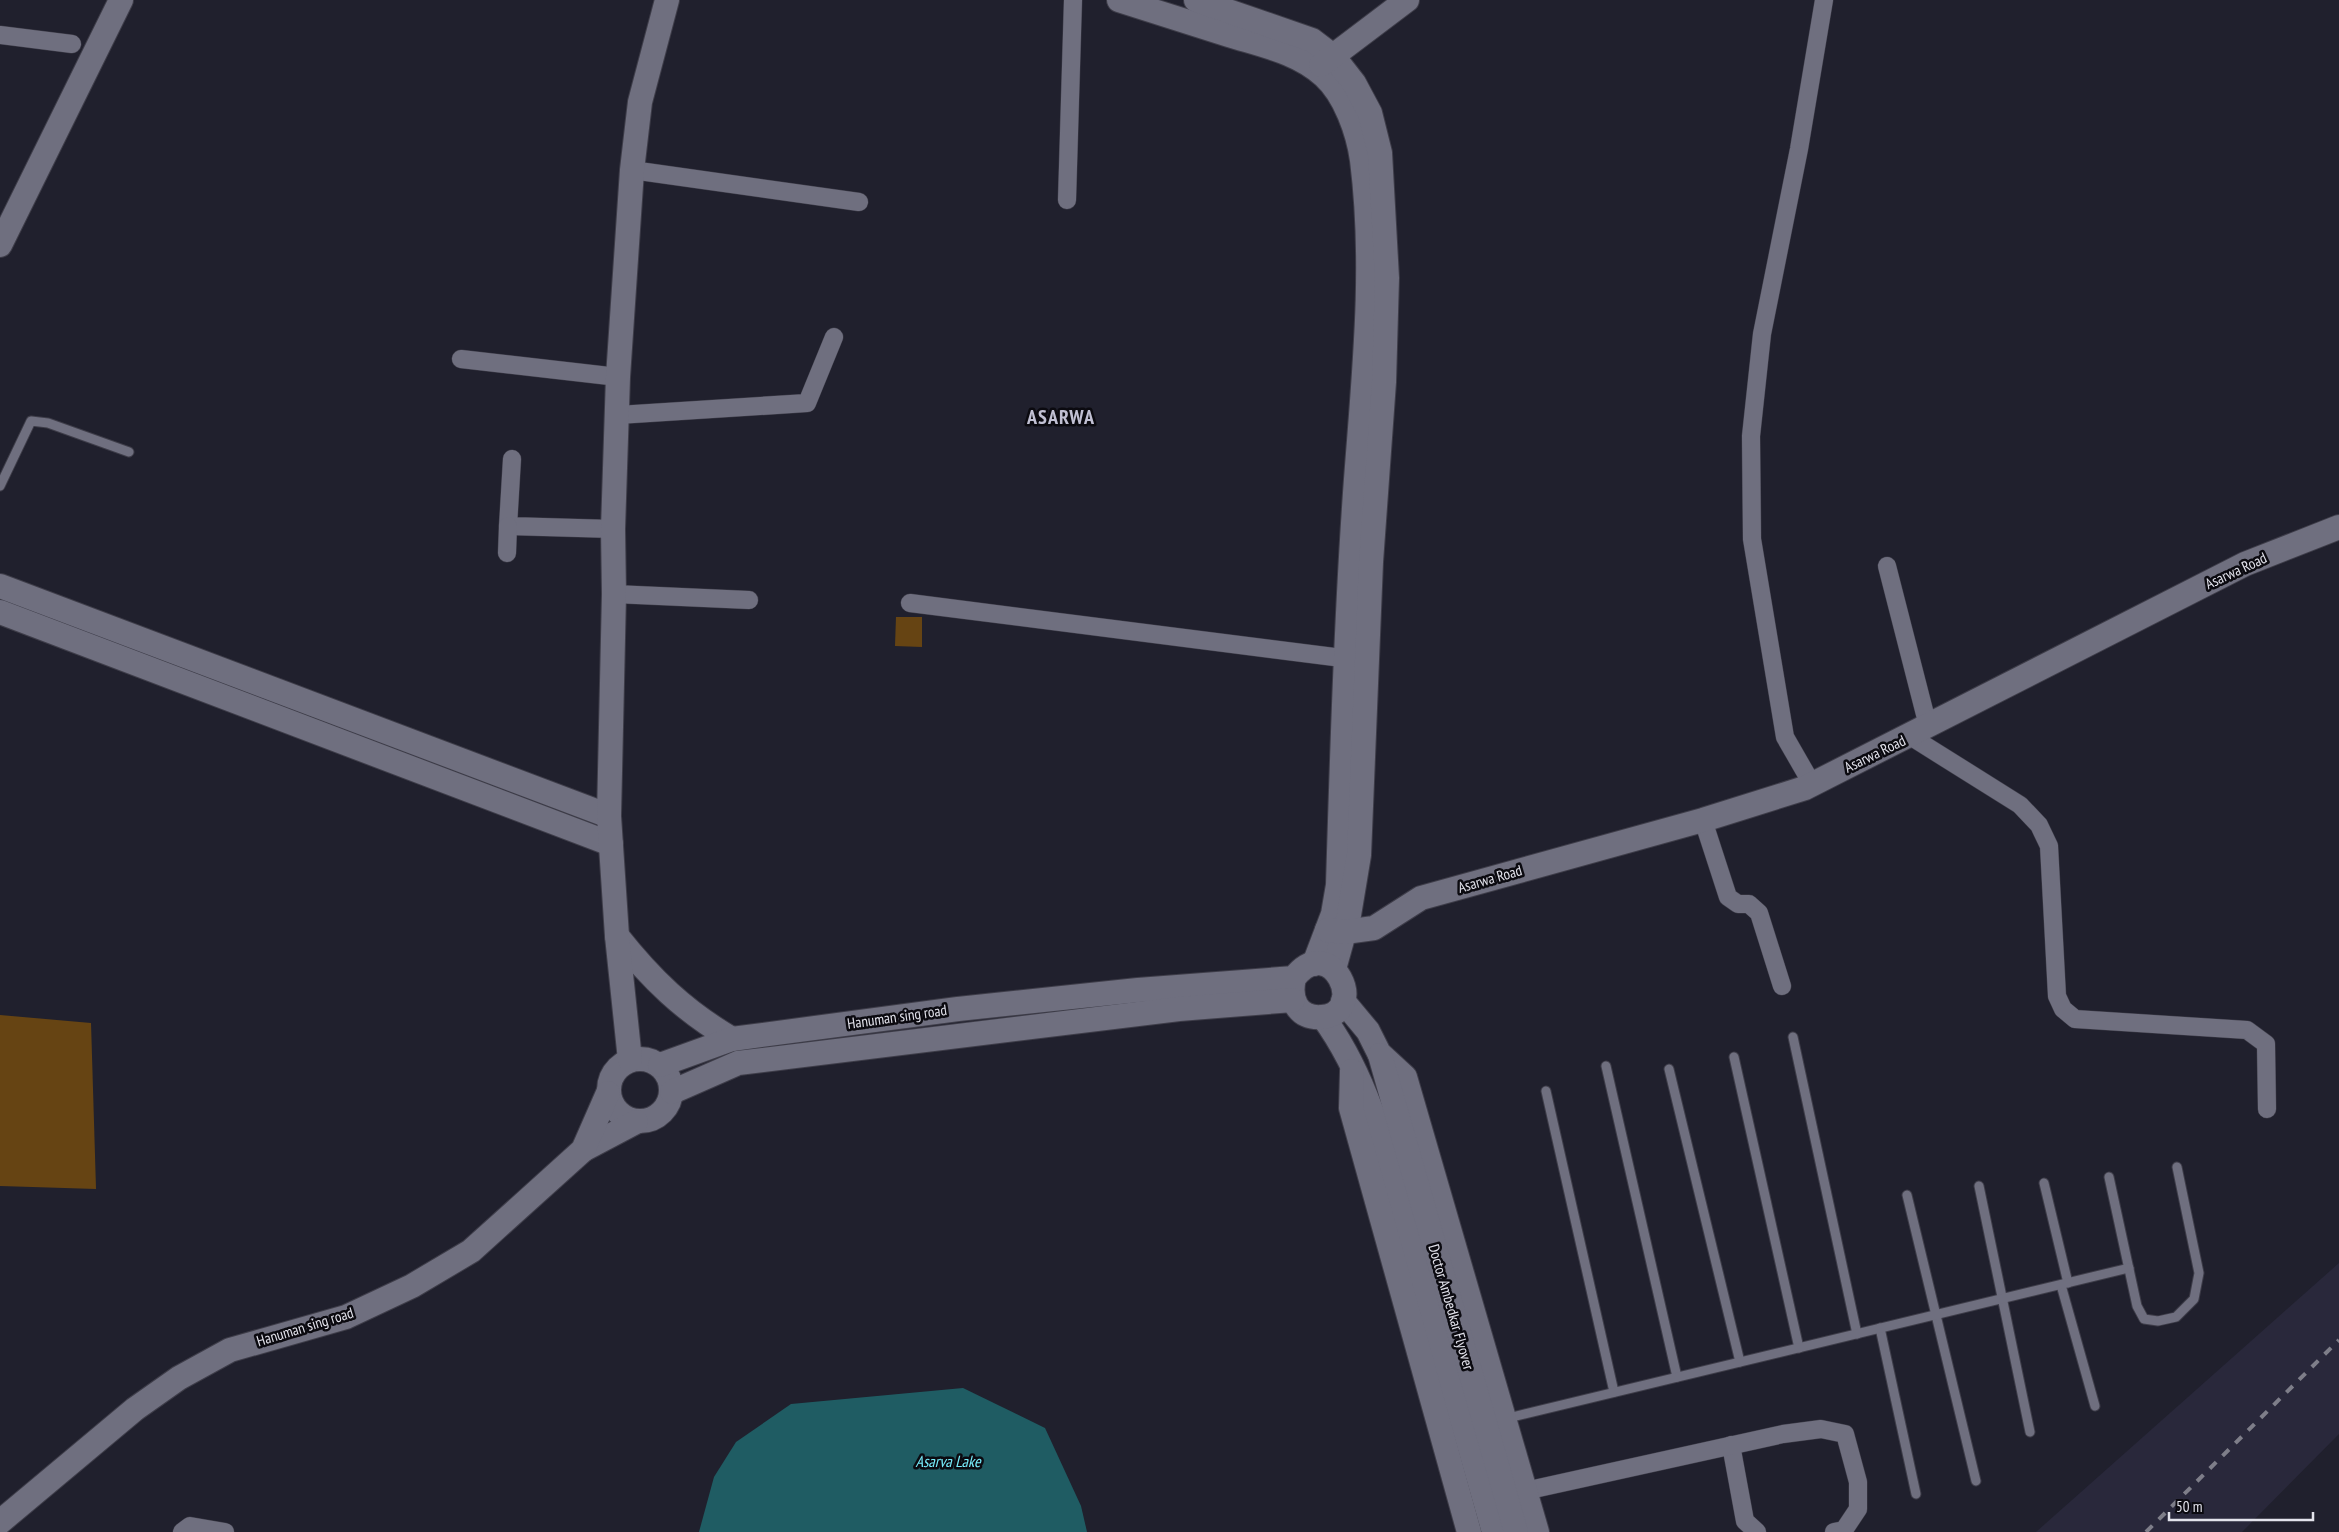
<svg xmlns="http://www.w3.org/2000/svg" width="2339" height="1532" viewBox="0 0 2339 1532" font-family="'PT Sans Narrow',sans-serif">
	<rect width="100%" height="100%" fill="#20202d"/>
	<!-- built -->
	<polygon fill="#29283b" points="2339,1263 2339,1434 2242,1532 2036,1532"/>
	<!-- water -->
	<polygon fill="#1f5c63" points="963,1388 1045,1428 1081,1506 1087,1532 699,1532 714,1477 736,1442 791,1404"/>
	<!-- building -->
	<g fill="#664413">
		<polygon points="896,617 922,617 922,647 895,646"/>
		<polygon points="0,1015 91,1023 96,1189 0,1186"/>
	</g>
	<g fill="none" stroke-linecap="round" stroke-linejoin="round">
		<defs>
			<g id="lane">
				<polyline points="0,486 31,421 48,423 129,452"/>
				<polyline points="1793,1037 1857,1334"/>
				<polyline points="1734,1057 1799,1348"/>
				<polyline points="1606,1066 1677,1377"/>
				<polyline points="1669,1069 1740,1362"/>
				<polyline points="1546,1091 1614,1392"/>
				<polyline points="2109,1177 2137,1306 2144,1319 2158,1321 2176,1317 2194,1299 2199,1273 2177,1167"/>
				<polyline points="2044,1183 2068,1283"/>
				<polyline points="1979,1186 2030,1432"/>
				<polyline points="1907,1195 1976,1481"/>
				<polyline points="2061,1285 2095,1406"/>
				<polyline points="1880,1328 1916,1494"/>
				<polyline points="1504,1419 2129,1268"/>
			</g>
			<g id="street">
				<polyline points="0,35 72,44"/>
				<polyline points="632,170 859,202"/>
				<polyline points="1067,200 1073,0"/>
				<polyline points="461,359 618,377"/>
				<polyline points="618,415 807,403 834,337"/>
				<polyline points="512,459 508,526 613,529"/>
				<polyline points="507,553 508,526"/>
				<polyline points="1887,566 1928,726"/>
				<polyline points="614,594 749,600"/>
				<polyline points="910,603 1358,660"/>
				<polyline points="1910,736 2020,805 2039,825 2049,846 2057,996 2063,1009 2075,1019 2247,1030 2266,1044 2267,1109"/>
				<polyline points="1812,784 1785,737 1752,539 1751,436 1762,334 1799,149 1824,0"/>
				<polyline points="1703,820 1728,897 1738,904 1749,904 1759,913 1782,986"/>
				<polyline points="1731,1445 1745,1521 1757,1532"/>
				<polyline points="1525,1491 1783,1434 1821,1429 1845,1434 1858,1482 1858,1509 1844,1530 1834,1532"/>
				<polyline points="182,1532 190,1526 225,1532"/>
			</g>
			<g id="secondary">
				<path d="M1119,0C1156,12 1192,23 1229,35C1261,45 1298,52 1324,76C1345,95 1358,132 1362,160C1376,271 1363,382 1355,493C1346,624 1342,754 1338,885L1333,914L1314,964"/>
				<polyline points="1196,0 1312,40 1333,56 1354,83 1370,113 1380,153 1387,278 1384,382 1371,562 1359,855 1349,915 1334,969"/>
				<polyline points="1321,65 1407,0"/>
				<polyline points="0,245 121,0"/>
				<polyline points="0,586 609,816"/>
				<polyline points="0,612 611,844"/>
				<polyline points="1327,930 1345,932 1374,928 1421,898 1703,820 1805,788 2245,564 2339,527"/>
				<path d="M617,936C651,979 684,1011 732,1039"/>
				<polyline points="1343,1001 1368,1031 1379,1053 1405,1077 1537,1532"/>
				<path d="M1323,1017C1372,1084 1390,1170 1413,1248C1440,1343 1467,1437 1494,1532"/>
				<polyline points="1380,1055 1516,1532"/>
				<circle cx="640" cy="1090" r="31"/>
				<polyline points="630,1060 617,936 609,816 614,594 613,529 618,377 632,170 640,102 667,0"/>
				<path d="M660,1065L732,1039L958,1009L1138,990L1294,978C1331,930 1370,1013 1322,1017C1297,1019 1289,999 1294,978"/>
				<polyline points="1352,1071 1351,1108 1469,1532"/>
				<polyline points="672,1092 738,1063 1179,1009 1293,1000"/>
				<polyline points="583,1150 636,1122"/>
				<polyline points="0,1522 135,1409 179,1378 230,1350 346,1317 412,1286 471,1251 583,1150 608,1093"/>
			</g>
		</defs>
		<!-- lane casing -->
		<use href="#lane" stroke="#3e3d49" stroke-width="11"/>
		<!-- street casing -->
		<use href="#street" stroke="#3e3d49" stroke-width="19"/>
		<!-- secondary casing -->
		<use href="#secondary" stroke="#3e3d49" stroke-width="26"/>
		<!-- lane -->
		<use href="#lane" stroke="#6f6f7f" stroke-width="9"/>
		<!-- street -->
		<use href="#street" stroke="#6f6f7f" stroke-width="18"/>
		<!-- secondary -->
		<use href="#secondary" stroke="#6f6f7f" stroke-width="24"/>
		<!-- rail -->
		<polyline stroke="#7e7e89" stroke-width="4" stroke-dasharray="9 9" stroke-linecap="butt" points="2146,1532 2339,1340"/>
	</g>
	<g text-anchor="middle" stroke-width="5" stroke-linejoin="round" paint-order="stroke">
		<!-- street labels -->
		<g font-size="15" fill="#e3e3ec" stroke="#0b0a10">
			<text transform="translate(2236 571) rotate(-25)" y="5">Asarwa Road</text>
			<text transform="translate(1875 754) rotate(-26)" y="5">Asarwa Road</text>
			<text transform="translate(1490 879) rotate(-16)" y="5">Asarwa Road</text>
			<text transform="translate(897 1017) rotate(-8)" y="5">Hanuman sing road</text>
			<text transform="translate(1451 1307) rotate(74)" y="5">Doctor Ambedkar Flyover</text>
			<text transform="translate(305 1327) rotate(-17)" y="5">Hanuman sing road</text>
		</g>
		<!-- water labels -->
		<g font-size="16" font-style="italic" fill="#78eefc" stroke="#0b0a10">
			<text x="948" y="1467">Asarva Lake</text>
		</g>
		<!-- district labels -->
		<g font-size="20" font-weight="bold" letter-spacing="1" fill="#c1c0d3" stroke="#0b0a10">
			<text x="1061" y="424">ASARWA</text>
		</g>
	</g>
	<!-- scale -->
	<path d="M2169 1512v8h144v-8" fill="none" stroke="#e3e3ec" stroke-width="2.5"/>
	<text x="2176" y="1512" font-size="15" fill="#e3e3ec" stroke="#0b0a10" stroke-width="4" paint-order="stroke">50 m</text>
</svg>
